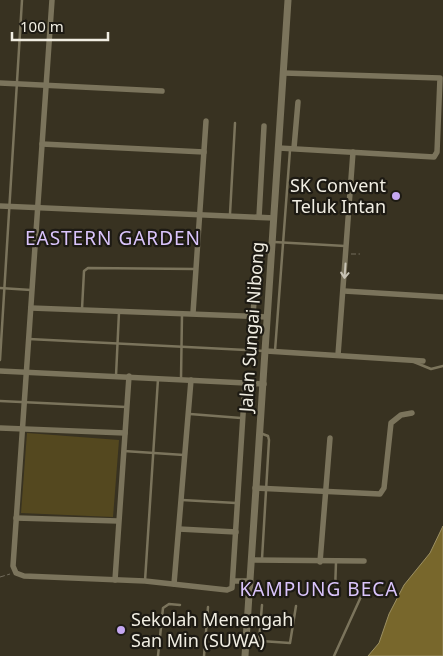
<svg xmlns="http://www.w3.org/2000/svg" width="443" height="656" viewBox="0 0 443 656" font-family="'Noto Sans',sans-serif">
	<rect width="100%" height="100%" fill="#383221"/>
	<!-- green -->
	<polygon fill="#54481f" points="27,433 119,440 113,517 21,513"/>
	<!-- water -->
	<polygon fill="#78672c" stroke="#9c9063" points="443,526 443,656 368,656 379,643 389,614 404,585 430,553"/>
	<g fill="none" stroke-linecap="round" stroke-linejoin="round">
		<!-- path -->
		<g stroke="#726c5d" stroke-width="1" stroke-dasharray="5 2.5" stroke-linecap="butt">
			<polyline points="351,254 360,254"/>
			<polyline points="0,577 10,574"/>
		</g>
		<!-- service -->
		<g stroke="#7b745c" stroke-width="2.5">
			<polyline points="230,214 235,123"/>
			<polyline points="274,242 345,246"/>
			<polyline points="0,288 31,290"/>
			<polyline points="82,309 84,271 88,268 195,269"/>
			<polyline points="29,339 265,351"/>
			<polyline points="275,351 290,150"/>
			<polyline points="0,360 22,0"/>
			<polyline points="414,362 431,369 443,366"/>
			<polyline points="116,376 119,312"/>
			<polyline points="181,379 182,314"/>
			<polyline points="0,401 126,407"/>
			<polyline points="190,414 241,418"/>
			<polyline points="260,433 268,436 269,440 262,559"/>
			<polyline points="124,451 184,455"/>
			<polyline points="182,500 236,503"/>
			<polyline points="145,581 158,379"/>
			<polyline points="335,592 336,562"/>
			<polyline points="248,640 290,643 296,606"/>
			<polyline points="259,641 262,605"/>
			<polyline points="158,656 163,608 169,604 180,605"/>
			<polyline points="204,656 208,607"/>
			<polyline points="334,656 364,590"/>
		</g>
		<!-- minor -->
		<g stroke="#7b745c" stroke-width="5.5">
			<polyline points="52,0 13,566 16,573 24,576 145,581 227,590 232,588 245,383"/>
			<polyline points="0,83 162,91"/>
			<polyline points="42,144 204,152"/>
			<polyline points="279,148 434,157 437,152 440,78 284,73"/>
			<polyline points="294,148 298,102"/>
			<polyline points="0,206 274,218"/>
			<polyline points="259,217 264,126"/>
			<polyline points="344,291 443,297"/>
			<polyline points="31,308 267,317"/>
			<polyline points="193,313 206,121"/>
			<polyline points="253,317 257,252 271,251"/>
			<polyline points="266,351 423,361"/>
			<polyline points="338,355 353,152"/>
			<polyline points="0,371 264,384"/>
			<polyline points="0,428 125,433"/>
			<polyline points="255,488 380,494 384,488 391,423 401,415 412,413"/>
			<polyline points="16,518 118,521"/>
			<polyline points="179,529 236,532"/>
			<polyline points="251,560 364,561"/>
			<polyline points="320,562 330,438"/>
			<polyline points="115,580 129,376"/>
			<polyline points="233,581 250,581"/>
			<polyline points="174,584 191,380"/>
		</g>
		<!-- tertiary -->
		<polyline stroke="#7b745c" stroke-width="7" points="245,656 288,0"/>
	</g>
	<!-- one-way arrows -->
	<defs><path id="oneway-shaft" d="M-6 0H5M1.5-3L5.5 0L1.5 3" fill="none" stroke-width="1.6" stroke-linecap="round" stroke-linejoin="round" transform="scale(1.25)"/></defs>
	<use stroke="#c8c3b4" href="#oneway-shaft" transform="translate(345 271) rotate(94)"/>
	<!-- markers -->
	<g fill="#c5a7f1" stroke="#1d1a13" stroke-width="2">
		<circle cx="396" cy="196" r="5"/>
		<circle cx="121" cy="630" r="5"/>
	</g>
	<g text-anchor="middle" stroke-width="4.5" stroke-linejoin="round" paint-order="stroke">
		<!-- poi labels -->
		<g font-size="18" fill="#f1eee3" stroke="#1d1a13" text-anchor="end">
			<text x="386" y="192">SK Convent<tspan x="386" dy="21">Teluk Intan</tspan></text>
			<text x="131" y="626" text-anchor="start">Sekolah Menengah<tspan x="131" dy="21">San Min (SUWA)</tspan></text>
		</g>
		<!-- street labels -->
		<g font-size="18" fill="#f1eee3" stroke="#1d1a13">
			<text transform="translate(252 327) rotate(-86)" y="6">Jalan Sungai Nibong</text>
		</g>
		<!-- neighbourhood labels -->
		<g font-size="19" letter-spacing="1" fill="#dac4fc" stroke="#1d1a13">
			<text x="113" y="245">EASTERN GARDEN</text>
			<text x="319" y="596">KAMPUNG BECA</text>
		</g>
	</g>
	<!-- scale -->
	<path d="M12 32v8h96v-8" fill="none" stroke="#f1eee3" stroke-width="2.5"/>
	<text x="20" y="32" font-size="15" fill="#f1eee3" stroke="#1d1a13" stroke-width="4" paint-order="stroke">100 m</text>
</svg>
